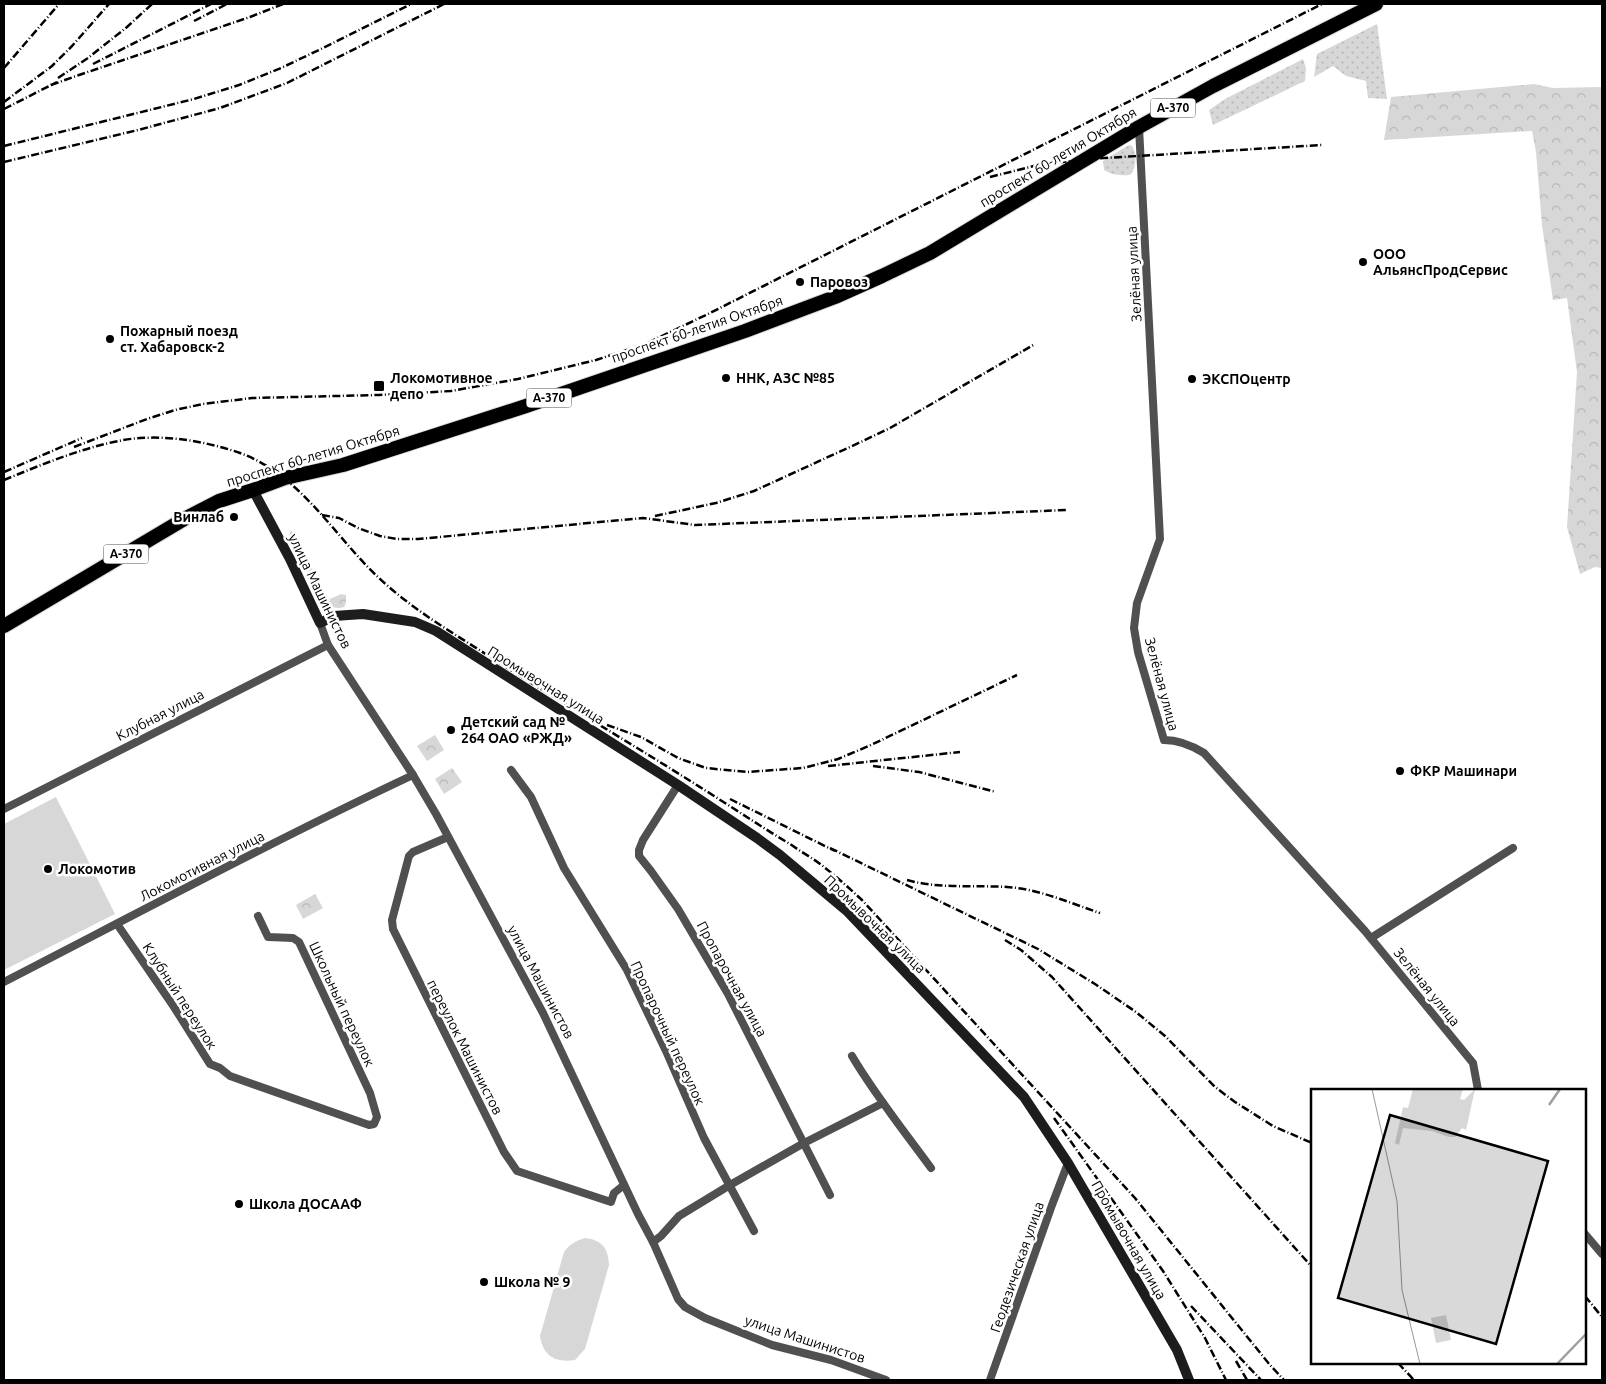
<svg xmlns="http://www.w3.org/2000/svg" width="1606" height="1384" viewBox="0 0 1606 1384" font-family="Ubuntu,sans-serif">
	<defs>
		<pattern id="grass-dots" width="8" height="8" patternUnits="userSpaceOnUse" patternTransform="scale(1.25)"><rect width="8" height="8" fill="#d7d7d7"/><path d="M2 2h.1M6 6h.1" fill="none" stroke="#b7b7b7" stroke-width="1.8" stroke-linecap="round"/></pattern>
		<pattern id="forest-crowns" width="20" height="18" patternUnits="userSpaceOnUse" patternTransform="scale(1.25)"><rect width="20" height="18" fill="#d7d7d7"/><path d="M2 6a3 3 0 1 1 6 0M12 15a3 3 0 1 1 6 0" fill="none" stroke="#b7b7b7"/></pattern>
	</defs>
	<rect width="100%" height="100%" fill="#fff"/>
	<!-- grass -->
	<g fill="url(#grass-dots)">
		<polygon points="1377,24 1387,99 1368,98 1366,81 1346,76 1333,66 1314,77 1317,54"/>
		<polygon points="1303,59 1306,68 1305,81 1213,125 1209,110 1225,99"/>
		<path d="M1131,145C1137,151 1137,168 1130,175C1122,176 1112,175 1104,170L1103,161L1127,146Z"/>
	</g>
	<!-- forest -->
	<g fill="url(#forest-crowns)">
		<polygon points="1534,84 1553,88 1602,87 1602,568 1595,567 1580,574 1567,527 1577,372 1567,298 1553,300 1542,225 1536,152 1532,131 1384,140 1391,97"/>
		<path d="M291,530L327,596L330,599L341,594L346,595V603L344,607C335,610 326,605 320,598L290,540L289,536Z"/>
		<polygon points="435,735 444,750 427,761 417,746"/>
		<polygon points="452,768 462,782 444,794 435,779"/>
		<polygon points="315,894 323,908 303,919 296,905"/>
	</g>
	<!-- pitch -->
	<g fill="#d7d7d7">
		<polygon points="56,797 115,914 4,970 4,824"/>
		<path d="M585,1238C602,1240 608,1248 609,1265L585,1349L575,1360C555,1363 543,1356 540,1336L564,1252C570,1244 575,1241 585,1238Z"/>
	</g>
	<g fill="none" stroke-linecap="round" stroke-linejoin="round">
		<defs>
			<polyline id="highway" points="4,626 186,518 219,501 253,490 285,478 343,465 526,406 745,331 835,297 882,276 930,253 1139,127 1213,86 1376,4"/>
		</defs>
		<!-- highway casing -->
		<use href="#highway" stroke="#dbdbdb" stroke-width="16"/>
		<!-- street -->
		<g stroke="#505050" stroke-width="8">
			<path d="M1139,127L1160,539L1137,603L1134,628L1138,652L1164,740C1179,740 1191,745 1204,753L1365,931L1473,1063L1478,1090"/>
			<polyline points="320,623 328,645 413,775 436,814 543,1013 638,1214 653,1242 678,1299 685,1307 705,1318 772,1345 831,1360 886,1380"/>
			<polyline points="511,770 531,797 564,868 627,970 666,1051 704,1138 754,1231"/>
			<polyline points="678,785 643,840 639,850 639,856 651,871 678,909 728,994 830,1195"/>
			<polyline points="4,809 328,645"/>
			<polyline points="448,837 413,852 409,856 392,920 393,929 504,1152 517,1171 611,1202 614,1193 624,1185"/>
			<polyline points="117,924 174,1007 210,1064 220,1068 230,1076 369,1125 374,1124 377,1117 370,1093 299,942 293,938 268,937 258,916"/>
			<polyline points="1371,938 1513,848"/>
			<path d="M4,982C140,912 275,840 413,775"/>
			<path d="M852,1056C875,1095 904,1131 931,1168"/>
			<polyline points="1585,1234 1602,1254"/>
			<polyline points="653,1242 661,1236 679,1216 730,1185 804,1143 883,1103"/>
			<polyline points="990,1380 1052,1205 1068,1163"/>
		</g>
		<!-- secondary -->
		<polyline stroke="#1d1d1d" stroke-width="10" points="253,490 290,559 320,623 334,616 363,614 415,622 436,631 678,785 757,838 780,855 848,912 1024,1097 1068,1163 1177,1350 1189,1380"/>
		<!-- highway -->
		<use href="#highway" stroke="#000" stroke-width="14"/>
		<!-- rail -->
		<g stroke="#000" stroke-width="2.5" stroke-dasharray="8 2.5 1 2.5" stroke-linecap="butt">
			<polyline points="194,21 227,4"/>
			<polyline points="93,64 211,4"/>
			<polyline points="4,68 59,4"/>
			<polyline points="58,78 88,58 127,27 152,4"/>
			<polyline points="51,85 79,75 250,17 283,4"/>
			<polyline points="4,102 52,66 72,46 109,4"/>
			<polyline points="4,109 57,82"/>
			<polyline points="4,146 194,99 239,85 281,68 321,49 411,4"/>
			<polyline points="4,162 138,130 220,108 287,83 444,4"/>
			<polyline points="990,177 1038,165 1088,159 1322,145"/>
			<polyline points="74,447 147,419 175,410 203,404 252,398 379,395 451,391 518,379 596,360 645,344 708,314 1322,4"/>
			<polyline points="4,472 82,438"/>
			<path d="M4,480C43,464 98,441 140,438C174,436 208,442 240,453C301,475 334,536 379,578C416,613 462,638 504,666C577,712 652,756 725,803C747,817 768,831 790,844C801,852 813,858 824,867C837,877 850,889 862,900L1135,1198L1270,1365L1284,1380"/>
			<polyline points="322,515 339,518 358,528 380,536 397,539 418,539 643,518 695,525 1067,510"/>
			<polyline points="655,516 716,503 754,491 863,441 890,428 1035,344"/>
			<polyline points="607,725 641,737 678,758 706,768 747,772 803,768 838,759 871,745 1017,675"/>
			<polyline points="828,766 960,752"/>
			<polyline points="873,766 919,772 996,792"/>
			<polyline points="730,799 835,851"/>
			<polyline points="830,848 1038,949 1095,984 1136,1012 1165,1036 1215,1087 1235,1102 1273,1126 1312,1143"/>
			<path d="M907,880C939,889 974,885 1007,887C1039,889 1070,903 1100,913"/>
			<polyline points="1005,940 1021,950 1052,977 1312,1267"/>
			<polyline points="1054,1118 1163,1271 1205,1338 1226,1380"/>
			<polyline points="1585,1296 1602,1317"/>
			<polyline points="1191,1306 1261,1380"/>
			<polyline points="1236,1361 1247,1380"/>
			<polyline points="1398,1363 1414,1380"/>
		</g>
	</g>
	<!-- markers -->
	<g fill="#000" stroke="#fff" stroke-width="2">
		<circle cx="1363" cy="262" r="5"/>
		<circle cx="800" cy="282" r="5"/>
		<circle cx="110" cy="339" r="5"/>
		<circle cx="726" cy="378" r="5"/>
		<circle cx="1192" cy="379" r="5"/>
		<rect x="373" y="380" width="12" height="12" rx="2.5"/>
		<circle cx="234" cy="517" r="5"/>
		<circle cx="451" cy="730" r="5"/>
		<circle cx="1400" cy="771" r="5"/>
		<circle cx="48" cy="869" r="5"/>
		<circle cx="239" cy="1204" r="5"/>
		<circle cx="484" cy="1282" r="5"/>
	</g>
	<g text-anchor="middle" stroke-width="5" stroke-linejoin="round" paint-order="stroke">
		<!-- shield labels -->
		<g fill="#fff" stroke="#4c4c4c" stroke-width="1">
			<rect x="1150.5" y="98.5" width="45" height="19" rx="4"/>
			<rect x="526.5" y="388.5" width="45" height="19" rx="4"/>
			<rect x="103.5" y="544.5" width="45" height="19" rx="4"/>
		</g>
		<g font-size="12" font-weight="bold" fill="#000">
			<text x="1173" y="112">А-370</text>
			<text x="549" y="402">А-370</text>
			<text x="126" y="558">А-370</text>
		</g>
		<!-- street labels -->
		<g font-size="14" fill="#000" stroke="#fff">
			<text transform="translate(1058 157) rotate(-31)" y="5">проспект 60-летия Октября</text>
			<text transform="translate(1134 274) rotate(-93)" y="5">Зелёная улица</text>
			<text transform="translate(697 329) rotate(-19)" y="5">проспект 60-летия Октября</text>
			<text transform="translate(313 456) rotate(-17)" y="5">проспект 60-летия Октября</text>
			<text transform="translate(320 591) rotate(64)" y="5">улица Машинистов</text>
			<text transform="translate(1162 684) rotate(75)" y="5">Зелёная улица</text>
			<text transform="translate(546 685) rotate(32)" y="5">Промывочная улица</text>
			<text transform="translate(160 715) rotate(-27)" y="5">Клубная улица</text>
			<text transform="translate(202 866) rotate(-27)" y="5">Локомотивная улица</text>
			<text transform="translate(875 924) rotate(44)" y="5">Промывочная улица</text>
			<text transform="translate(732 979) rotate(61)" y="5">Пропарочная улица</text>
			<text transform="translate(541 982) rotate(62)" y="5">улица Машинистов</text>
			<text transform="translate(1427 987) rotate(51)" y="5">Зелёная улица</text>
			<text transform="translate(180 996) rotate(57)" y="5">Клубный переулок</text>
			<text transform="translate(342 1004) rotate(65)" y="5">Школьный переулок</text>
			<text transform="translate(668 1033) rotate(65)" y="5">Пропарочный переулок</text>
			<text transform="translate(465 1047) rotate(63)" y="5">переулок Машинистов</text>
			<text transform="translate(1129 1240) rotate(60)" y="5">Промывочная улица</text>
			<text transform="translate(1017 1267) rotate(-71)" y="5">Геодезическая улица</text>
			<text transform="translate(805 1339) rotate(18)" y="5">улица Машинистов</text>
		</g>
		<!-- poi labels -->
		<g font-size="14" font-weight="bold" fill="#000" stroke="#fff" text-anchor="start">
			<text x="1373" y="259">ООО<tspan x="1373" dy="16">АльянсПродСервис</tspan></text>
			<text x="810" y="287">Паровоз</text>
			<text x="120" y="336">Пожарный поезд<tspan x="120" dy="16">ст. Хабаровск-2</tspan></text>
			<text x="390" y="383">Локомотивное<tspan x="390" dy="16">депо</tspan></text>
			<text x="736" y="383">ННК, АЗС №85</text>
			<text x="1202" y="384">ЭКСПОцентр</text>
			<text x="224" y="522" text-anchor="end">Винлаб</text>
			<text x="461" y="727">Детский сад №<tspan x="461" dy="16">264 ОАО «РЖД»</tspan></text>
			<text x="1410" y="776">ФКР Машинари</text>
			<text x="58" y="874">Локомотив</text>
			<text x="249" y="1209">Школа ДОСААФ</text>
			<text x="494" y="1287">Школа № 9</text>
		</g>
	</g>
	<!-- overview -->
	<g transform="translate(1311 1089)">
		<rect width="275" height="275" fill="#fff"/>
		<path d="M102,0H152L149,10L153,11L164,0L155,41L151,39L144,48H138L121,42L92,39L88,56L84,54L92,18L97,19Z" fill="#d7d7d7"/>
		<path d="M135,226L140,251L125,254L120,229Z" fill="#d7d7d7"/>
		<path fill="none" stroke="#9e9e9e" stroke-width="2.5" d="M238,16L249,0M246,275L275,245"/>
		<path fill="none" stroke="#999" stroke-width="1" d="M61,0L86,112L91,201L109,275"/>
		<path fill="#000" fill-opacity="0.15" stroke="#000" stroke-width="2.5" d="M79,26L237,72L185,255L27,209Z"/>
		<rect width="275" height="275" fill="none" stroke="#000" stroke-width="2.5"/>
	</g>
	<!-- border -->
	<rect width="1606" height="1384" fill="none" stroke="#000000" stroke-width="10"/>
</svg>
